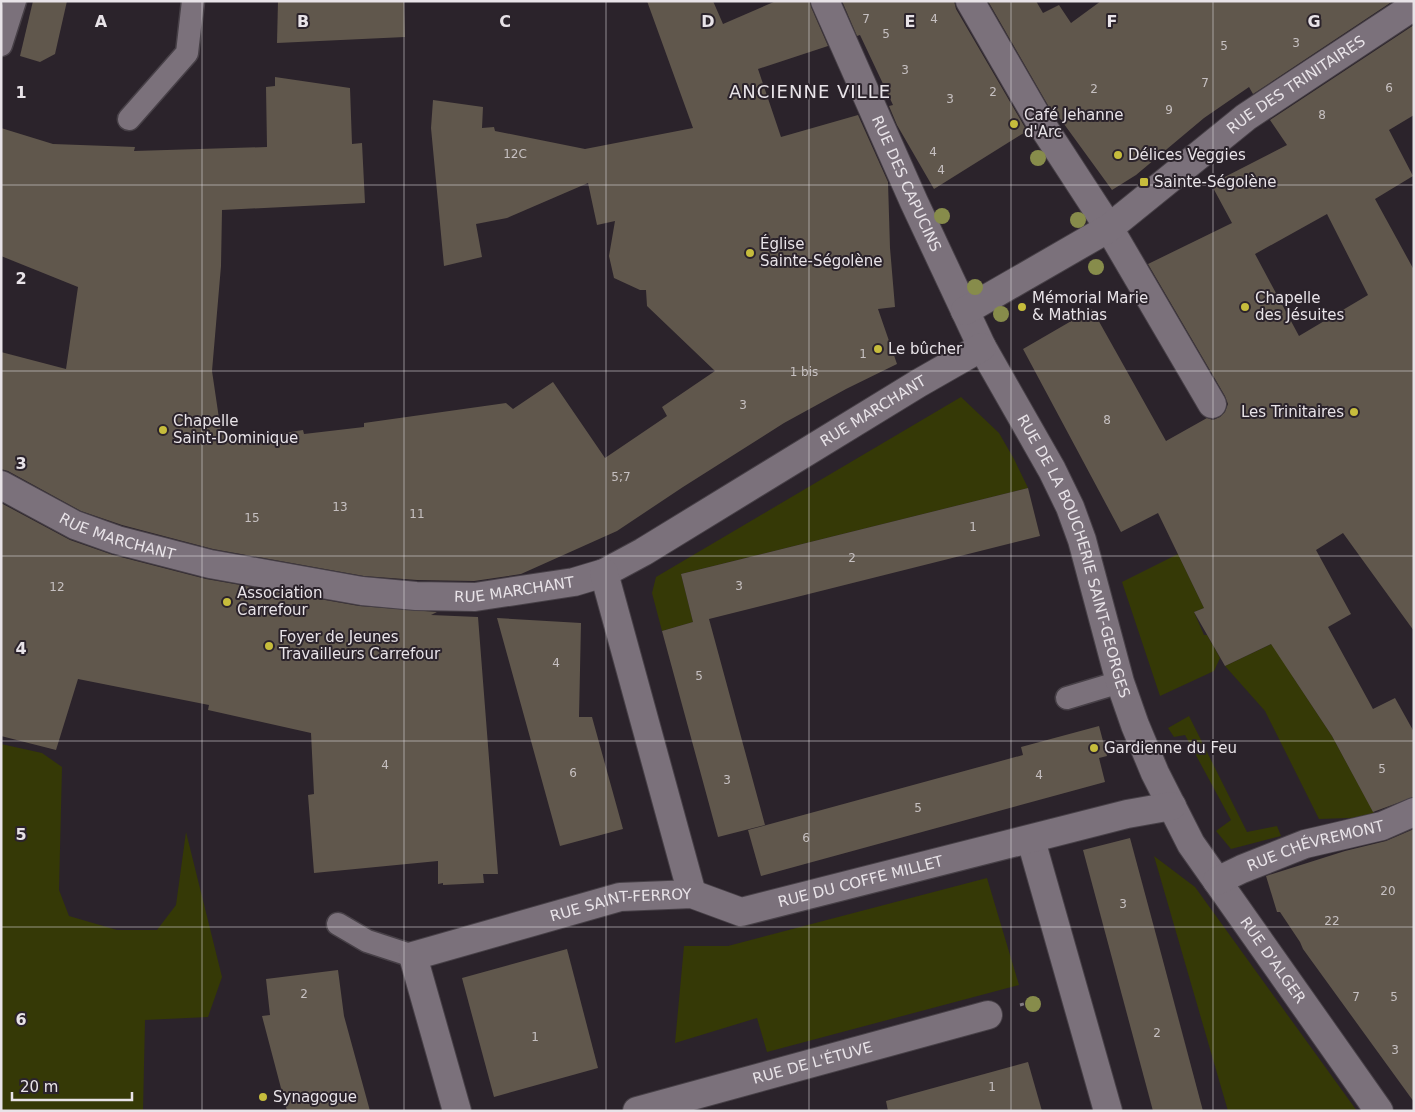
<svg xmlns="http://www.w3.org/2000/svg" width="1415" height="1112" viewBox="0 0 1415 1112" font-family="'DejaVu Sans',sans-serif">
	<rect width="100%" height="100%" fill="#2b232b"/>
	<!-- green -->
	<g fill="#353906">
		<polygon points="961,397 999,433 1014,459 1028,488 681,574 693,622 662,631 652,593 656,577"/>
		<polygon points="1178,554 1204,608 1194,612 1204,635 1207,635 1220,658 1214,671 1160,696 1122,582"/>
		<polygon points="1278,641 1293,677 1332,736 1376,817 1319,819 1265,711 1225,666"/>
		<polygon points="1189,716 1247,832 1277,826 1281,836 1231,849 1216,831 1231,820 1185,735 1174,737 1168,728"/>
		<polygon points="1,744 42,753 62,767 59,890 69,916 117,930 157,930 176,905 186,832 222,977 208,1017 145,1020 143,1111 1,1111"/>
		<polygon points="1154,856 1195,887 1357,1111 1228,1111"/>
		<polygon points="987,878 1019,985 767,1052 757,1018 675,1043 684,946 728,946"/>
	</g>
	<!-- building -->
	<g fill="#60574c" fill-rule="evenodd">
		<polygon points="33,1 67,1 55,54 40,62 20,56"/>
		<polygon points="278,1 404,1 405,37 277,43"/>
		<polygon points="647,1 713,1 723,24 776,1 810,1 811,7 828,46 758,69 781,137 858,115 888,182 890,248 895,307 878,309 897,364 846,389 784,423 683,487 617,531 521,574 474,581 417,580 364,576 213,549 122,525 81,511 8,471 1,469 1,352 66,369 78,287 1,256 1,128 53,144 135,147 134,151 267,147 266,87 275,86 275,77 350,88 352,144 362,143 365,203 222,210 221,266 212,371 221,432 226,432 227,434 272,435 303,430 304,434 364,427 364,423 506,403 513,409 553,382 605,458 667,416 662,407 715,371 647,306 646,290 640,290 614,278 609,256 615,221 597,225 588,183 507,218 476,224 482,257 444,266 431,128 433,100 483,107 482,128 494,127 495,131 585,149 693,128"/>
		<polygon points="842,1 954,1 956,9 1027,131 934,189 897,125 889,106 893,105 860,35 857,36"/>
		<polygon points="988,1 1036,1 1043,13 1059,5 1071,23 1101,1 1393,1 1253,94 1249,87 1204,118 1136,175 1112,190 1056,113 1053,114"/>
		<path d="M1414,25V115L1389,130L1413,176L1375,199L1414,270V631L1343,533L1316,550L1351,614L1328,627L1373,709L1395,698L1414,732V797L1373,812L1332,736L1271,644L1225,666L1194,612L1204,608L1158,513L1121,532L1023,349L1092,309L1166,441L1207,418L1213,420L1220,417L1225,412L1228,404L1225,396L1148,264L1232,223L1211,184L1287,145L1270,120ZM1327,214L1368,295L1299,336L1255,254Z"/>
		<polygon points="1028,488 1040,536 709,619 765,825 718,837 662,631 693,622 681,574"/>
		<polygon points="1,503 70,540 113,555 206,579 359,606 437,612 431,615 478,617 498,874 483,874 484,883 443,885 443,883 438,884 438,861 314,873 308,795 314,794 311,733 208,710 209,705 78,679 56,750 1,736"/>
		<polygon points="497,618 581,623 579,717 592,717 623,829 560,846"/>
		<polygon points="1099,726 1107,756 1099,758 1105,782 761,876 748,830 1023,755 1021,747"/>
		<polygon points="1414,829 1414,1102 1303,949 1300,942 1280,912 1277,912 1266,876 1345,851 1386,841"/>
		<polygon points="1130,838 1162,957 1203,1111 1153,1111 1083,850"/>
		<polygon points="567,949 598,1068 494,1097 462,978"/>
		<polygon points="338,970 344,1016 370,1111 287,1111 262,1016 270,1015 266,979"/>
		<polygon points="1028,1062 1042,1111 888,1111 886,1101"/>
	</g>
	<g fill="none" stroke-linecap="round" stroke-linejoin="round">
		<defs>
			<g id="lane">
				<polyline points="1,45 15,1"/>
				<polyline points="129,119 187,53 193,1"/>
				<polyline points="1067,698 1120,682"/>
				<polyline points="338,924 367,941 413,956"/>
			</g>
			<g id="street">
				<path id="s1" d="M825,1L914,202L982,347L1052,470L1070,507L1082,540L1120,682L1135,725L1155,773L1191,844L1379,1111"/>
				<polyline points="970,1 1040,122 1109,228 1212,404"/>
				<path id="s2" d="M965,311L1109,228L1246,117L1414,6"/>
				<path id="s3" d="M1,485L75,525L117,540L210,564L362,591L416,596L475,597L574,582L604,573L643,552L919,383L982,347"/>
				<polyline points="604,573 692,894"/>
				<polyline points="1031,840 1108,1111"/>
				<path id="s4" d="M1217,881L1242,869L1305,844L1382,826L1414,812"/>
				<path id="s5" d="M457,1111L413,956L620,897L692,894L741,912L1127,814L1172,806"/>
				<path id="s6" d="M637,1111L988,1015"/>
			</g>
		</defs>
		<!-- lane casing -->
		<use href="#lane" stroke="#474047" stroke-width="25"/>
		<!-- street casing -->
		<use href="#street" stroke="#474047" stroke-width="30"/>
		<!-- path -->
		<polyline stroke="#827c82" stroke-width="3" stroke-dasharray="4 4" stroke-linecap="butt" points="1020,1005 1041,999"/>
		<!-- lane -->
		<use href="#lane" stroke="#7b717b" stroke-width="22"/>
		<!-- street -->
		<use href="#street" stroke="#7b717b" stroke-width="28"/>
	</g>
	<!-- trees -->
	<g fill="#878c4b">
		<circle cx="1038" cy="158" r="8"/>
		<circle cx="942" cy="216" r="8"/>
		<circle cx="1078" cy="220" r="8"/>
		<circle cx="1096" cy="267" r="8"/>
		<circle cx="975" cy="287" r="8"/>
		<circle cx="1001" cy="314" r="8"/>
		<circle cx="1033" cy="1004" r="8"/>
	</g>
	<!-- grid -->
	<path fill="none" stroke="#e8e3e8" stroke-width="1" stroke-opacity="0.55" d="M202,1V1111M404,1V1111M606,1V1111M809,1V1111M1011,1V1111M1213,1V1111M1,185H1414M1,371H1414M1,556H1414M1,741H1414M1,927H1414"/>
	<!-- markers -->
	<g fill="#c6bc3c" stroke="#2b232b" stroke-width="2">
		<circle cx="1014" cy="124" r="5"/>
		<circle cx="1118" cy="155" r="5"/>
		<rect x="1139" y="177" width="10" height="10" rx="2.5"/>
		<circle cx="750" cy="253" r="5"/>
		<circle cx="1022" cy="307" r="5"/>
		<circle cx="1245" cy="307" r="5"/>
		<circle cx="878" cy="349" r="5"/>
		<circle cx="1354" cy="412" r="5"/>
		<circle cx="163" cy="430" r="5"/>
		<circle cx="227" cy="602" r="5"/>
		<circle cx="269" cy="646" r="5"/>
		<circle cx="1094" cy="748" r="5"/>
		<circle cx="263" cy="1097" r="5"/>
	</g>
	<g text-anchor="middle" stroke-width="4" stroke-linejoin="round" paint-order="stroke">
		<!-- number labels -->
		<g font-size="12" fill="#c6c0c1">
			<text x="866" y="23">7</text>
			<text x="934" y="23">4</text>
			<text x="886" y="38">5</text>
			<text x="1296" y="47">3</text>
			<text x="1224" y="50">5</text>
			<text x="905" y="74">3</text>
			<text x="1205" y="87">7</text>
			<text x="1389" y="92">6</text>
			<text x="1094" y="93">2</text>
			<text x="993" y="96">2</text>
			<text x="950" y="103">3</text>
			<text x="1169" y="114">9</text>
			<text x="1322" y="119">8</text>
			<text x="933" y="156">4</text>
			<text x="515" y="158">12C</text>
			<text x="941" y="174">4</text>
			<text x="863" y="358">1</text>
			<text x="804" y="376">1 bis</text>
			<text x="743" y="409">3</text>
			<text x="1107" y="424">8</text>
			<text x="621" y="481">5;7</text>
			<text x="340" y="511">13</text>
			<text x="417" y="518">11</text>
			<text x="252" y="522">15</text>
			<text x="973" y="531">1</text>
			<text x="852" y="562">2</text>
			<text x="739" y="590">3</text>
			<text x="57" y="591">12</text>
			<text x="556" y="667">4</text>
			<text x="699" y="680">5</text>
			<text x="385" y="769">4</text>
			<text x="1382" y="773">5</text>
			<text x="573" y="777">6</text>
			<text x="1039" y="779">4</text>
			<text x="727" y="784">3</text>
			<text x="918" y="812">5</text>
			<text x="806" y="842">6</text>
			<text x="1388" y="895">20</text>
			<text x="1123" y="908">3</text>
			<text x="1332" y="925">22</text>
			<text x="304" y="998">2</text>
			<text x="1356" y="1001">7</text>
			<text x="1394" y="1001">5</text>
			<text x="1157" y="1037">2</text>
			<text x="535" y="1041">1</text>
			<text x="1395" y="1054">3</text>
			<text x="992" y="1091">1</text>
		</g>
		<!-- street labels -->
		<g font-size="15" fill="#e8e3e8" stroke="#2b232b">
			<text dy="5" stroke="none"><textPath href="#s2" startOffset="402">RUE DES TRINITAIRES</textPath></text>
			<text dy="5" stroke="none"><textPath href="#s1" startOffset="200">RUE DES CAPUCINS</textPath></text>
			<text dy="5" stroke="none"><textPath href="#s3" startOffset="938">RUE MARCHANT</textPath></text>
			<text dy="5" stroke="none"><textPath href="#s3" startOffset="128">RUE MARCHANT</textPath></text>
			<text dy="5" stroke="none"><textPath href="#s1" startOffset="610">RUE DE LA BOUCHERIE SAINT-GEORGES</textPath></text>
			<text dy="5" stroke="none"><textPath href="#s3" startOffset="532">RUE MARCHANT</textPath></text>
			<text dy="5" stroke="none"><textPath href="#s4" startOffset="105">RUE CHÉVREMONT</textPath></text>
			<text dy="5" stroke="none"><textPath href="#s5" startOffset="624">RUE DU COFFE MILLET</textPath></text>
			<text dy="5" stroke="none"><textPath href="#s5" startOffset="376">RUE SAINT-FERROY</textPath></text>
			<text dy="5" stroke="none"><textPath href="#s1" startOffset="1064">RUE D'ALGER</textPath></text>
			<text dy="5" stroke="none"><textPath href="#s6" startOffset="182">RUE DE L'ÉTUVE</textPath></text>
		</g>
		<!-- poi labels -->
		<g font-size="15" fill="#e8e3e8" stroke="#2b232b" text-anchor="start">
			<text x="1024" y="120">Café Jehanne<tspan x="1024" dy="17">d'Arc</tspan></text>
			<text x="1128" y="160">Délices Veggies</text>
			<text x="1154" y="187">Sainte-Ségolène</text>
			<text x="760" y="249">Église<tspan x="760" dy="17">Sainte-Ségolène</tspan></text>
			<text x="1032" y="303">Mémorial Marie<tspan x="1032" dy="17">&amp; Mathias</tspan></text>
			<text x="1255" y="303">Chapelle<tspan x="1255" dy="17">des Jésuites</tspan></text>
			<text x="888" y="354">Le bûcher</text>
			<text x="1344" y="417" text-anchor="end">Les Trinitaires</text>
			<text x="173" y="426">Chapelle<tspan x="173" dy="17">Saint-Dominique</tspan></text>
			<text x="237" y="598">Association<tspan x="237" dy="17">Carrefour</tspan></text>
			<text x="279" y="642">Foyer de Jeunes<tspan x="279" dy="17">Travailleurs Carrefour</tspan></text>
			<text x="1104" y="753">Gardienne du Feu</text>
			<text x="273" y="1102">Synagogue</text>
		</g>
		<!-- quarter labels -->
		<g font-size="18" letter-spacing="1" fill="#e8e3e8" stroke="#2b232b">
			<text x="810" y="98">ANCIENNE VILLE</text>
		</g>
	</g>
	<g font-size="16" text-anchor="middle" font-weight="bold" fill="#e8e3e8" stroke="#2b232b" stroke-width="4" stroke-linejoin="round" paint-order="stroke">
		<text x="101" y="27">A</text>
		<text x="303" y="27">B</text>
		<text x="505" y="27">C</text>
		<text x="708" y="27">D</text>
		<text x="910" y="27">E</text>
		<text x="1112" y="27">F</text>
		<text x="1314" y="27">G</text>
		<text x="21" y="98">1</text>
		<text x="21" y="284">2</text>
		<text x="21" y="469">3</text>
		<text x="21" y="654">4</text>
		<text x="21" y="840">5</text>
		<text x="21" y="1025">6</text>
	</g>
	<!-- border -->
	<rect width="1415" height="1112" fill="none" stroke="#e8e3e8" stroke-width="5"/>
	<!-- scale -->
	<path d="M12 1092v8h120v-8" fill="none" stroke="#e8e3e8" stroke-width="2.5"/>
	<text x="20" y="1092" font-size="15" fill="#e8e3e8" stroke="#2b232b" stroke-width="4" paint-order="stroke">20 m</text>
</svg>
